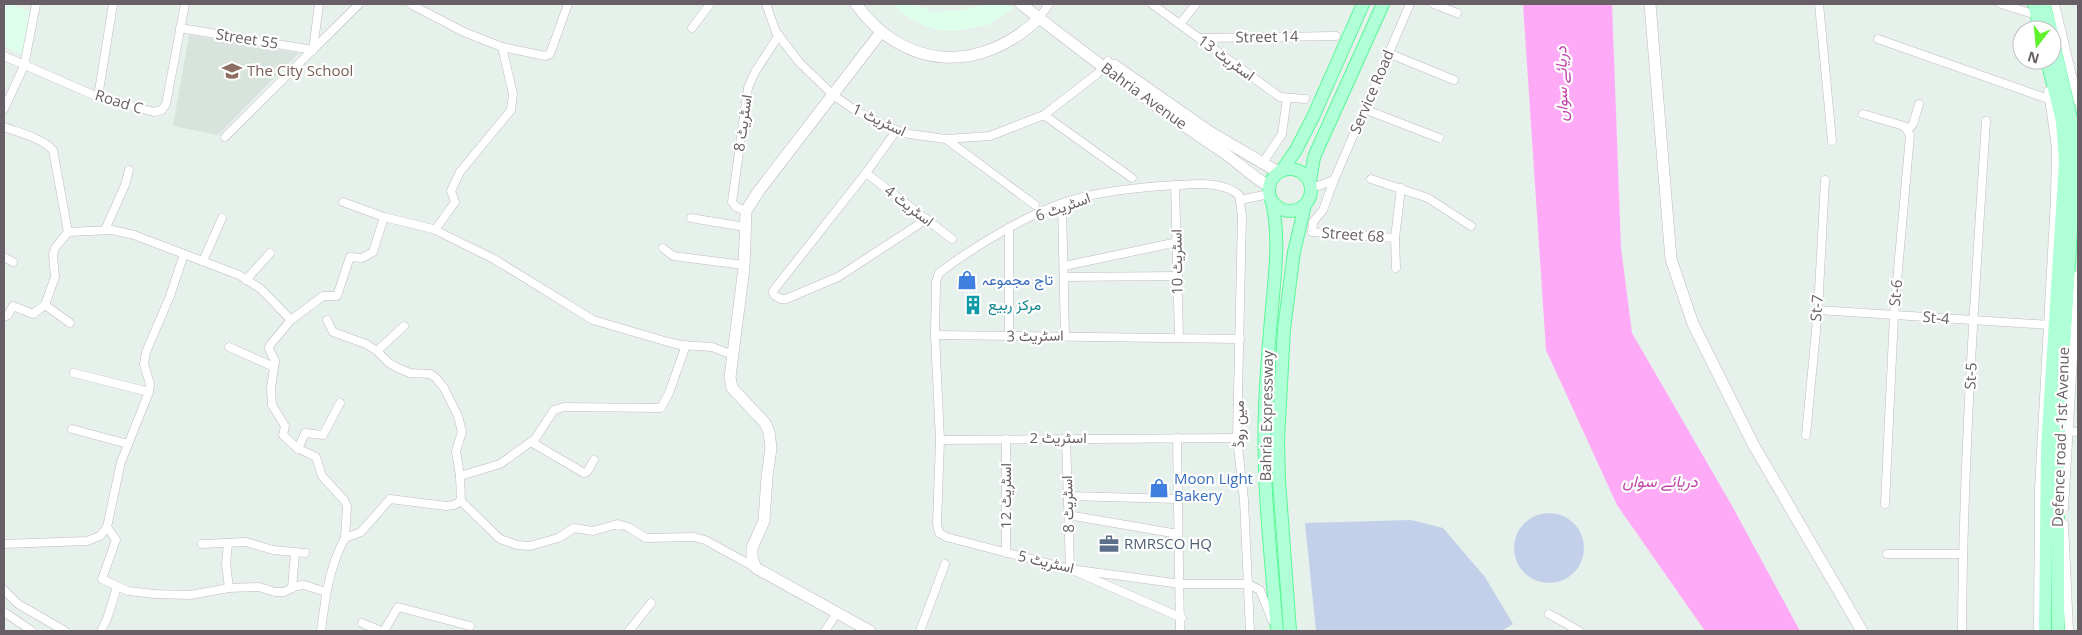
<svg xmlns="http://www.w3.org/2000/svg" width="2082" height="635" viewBox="0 0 2082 635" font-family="'Open Sans',Vazirmatn,sans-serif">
	<rect width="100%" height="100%" fill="#e7f1ec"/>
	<!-- commercial -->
	<g fill="#dfffed">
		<polygon points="4,4 11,4 30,12 23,55 4,46"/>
		<polygon points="893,4 914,4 933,12 965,10 986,4 1007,4 1013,8 988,25 954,31 937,30 925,26 903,14"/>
	</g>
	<!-- education -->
	<polygon fill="#d8e3dd" points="189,35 299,53 218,135 173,126"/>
	<!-- green -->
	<g fill="#c3d0e9">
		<circle cx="1549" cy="548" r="35"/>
		<polygon points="1411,520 1443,528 1485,577 1513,624 1502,631 1316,631 1305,523"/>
	</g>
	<!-- water -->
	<polygon fill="#ffaaf6" points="1523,4 1612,4 1621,248 1632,333 1731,504 1800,631 1705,631 1617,505 1546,350"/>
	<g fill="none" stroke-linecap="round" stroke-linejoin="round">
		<defs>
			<g id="street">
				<polyline points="766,4 776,32 799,62 833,95 859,113 902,133 946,139 990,136 1044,115 1097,74 1108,61"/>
				<polyline points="1152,4 1280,97 1305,99"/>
				<polyline points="1434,4 1457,13"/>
				<polyline points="1819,4 1832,141"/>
				<polyline points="2001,4 2030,13"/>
				<polyline points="2055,4 2078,101"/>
				<polyline points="412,5 464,32 502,47 545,56 550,54 568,4"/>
				<polyline points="1039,18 1049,4"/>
				<polyline points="1180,24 1196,4"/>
				<polyline points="180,28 313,50 319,4"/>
				<polyline points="692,28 710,4"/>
				<polyline points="1199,38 1336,36"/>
				<polyline points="1878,39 2051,100"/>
				<polyline points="1388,53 1454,80"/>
				<polyline points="4,56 98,97 154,112 162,110 166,104 185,4"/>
				<polyline points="98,97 113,4"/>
				<polyline points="4,109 24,66 36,4"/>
				<polyline points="1364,109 1439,138"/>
				<polyline points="1863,114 1904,126 1910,135 1894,315 1885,504"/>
				<polyline points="1044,115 1132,178"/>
				<path d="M4,127C20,133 40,137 53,150L68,232"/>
				<polyline points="1908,130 1913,124 1919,104"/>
				<polyline points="896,131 866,173 773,291 774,295 781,299 786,299 838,277 927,219"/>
				<polyline points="225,137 359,4"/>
				<polyline points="946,139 1035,205"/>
				<polyline points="1262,164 1282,134 1287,98"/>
				<polyline points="866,173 952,239"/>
				<polyline points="1371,179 1428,198 1471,226"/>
				<polyline points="1334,180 1323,210 1313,222 1312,232 1395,238"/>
				<polyline points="1175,185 1179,338"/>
				<polyline points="1312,186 1318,186 1334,180 1410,4"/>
				<polyline points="1240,200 1269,194"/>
				<polyline points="343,202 384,217 433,229 494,259 593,320 668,342 681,345 712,347 733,355"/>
				<polyline points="1062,204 1065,336"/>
				<polyline points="746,211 736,207 732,202 748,88 755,72 779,35"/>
				<polyline points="691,218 745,227"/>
				<polyline points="1009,228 1009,337"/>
				<polyline points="105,230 125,185 129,170"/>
				<polyline points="435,230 455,202 451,191 460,172 511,110 513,94 502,47"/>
				<polyline points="663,248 673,256 744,265"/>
				<polyline points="4,257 13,262"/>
				<polyline points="203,261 222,218"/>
				<polyline points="1064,266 1178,242"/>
				<polyline points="1396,268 1395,238 1401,188"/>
				<polyline points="1064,277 1178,276"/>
				<polyline points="246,280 270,253"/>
				<polyline points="45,305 70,323"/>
				<polyline points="1818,310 2050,325"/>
				<polyline points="4,317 8,315 13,306 33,314 45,305 55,277 53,255 55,248 68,232 112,230 134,235 239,275 261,289 291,320"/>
				<polyline points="327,320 333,332 366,344 377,351 389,363 398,368 410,373 430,374 436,378 444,388 458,416 462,432 456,451 460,476 461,501 500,539 517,545 530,546 558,538 574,528 593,531 618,524 628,527 646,538 694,537 705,540 756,568"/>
				<polyline points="935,335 1240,339"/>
				<polyline points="229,347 274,367"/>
				<polyline points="377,351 404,326"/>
				<polyline points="74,373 149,392"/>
				<polyline points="72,429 128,444"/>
				<polyline points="2068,431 2078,432"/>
				<polyline points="1806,435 1818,310 1825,180"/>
				<polyline points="1066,438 1070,569 1182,618"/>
				<polyline points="1177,438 1180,631"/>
				<polyline points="1006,439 1006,553"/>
				<polyline points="940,440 1237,438"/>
				<polyline points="531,442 584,473 587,472 594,460"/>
				<polyline points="298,449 305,433 323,435 340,403"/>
				<polyline points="460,476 500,464 535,439 554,410 564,407 661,408 669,393 686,345"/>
				<polyline points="1068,496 1178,499"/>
				<polyline points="2064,508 2078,275"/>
				<polyline points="1068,515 1178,534"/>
				<polyline points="2064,524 2069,631"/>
				<polyline points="107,527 116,540 102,579 128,591 155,594 190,595 229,588 259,587 275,592 284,592 296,586 304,585 326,592"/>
				<polyline points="345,538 347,506 344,500 322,476 316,457 297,448 283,435 285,426 272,405 271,388 275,361 269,349 270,345 291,320 323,296 337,296 350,257 362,258 373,252 384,217"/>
				<polyline points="228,543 226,564 229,588"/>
				<polyline points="4,544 87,541 100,536 107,527 121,462 149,392 150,384 144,364 146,352 170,296 184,254"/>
				<polyline points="202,544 246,542 273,550 305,553"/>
				<polyline points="1887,554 1962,554"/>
				<polyline points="292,588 295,553"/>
				<polyline points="4,590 18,604 65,631"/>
				<polyline points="4,612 32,631"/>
				<polyline points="1549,614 1579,631"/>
				<polyline points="362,623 381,631"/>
				<polyline points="101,631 107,619 117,587"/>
				<path d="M321,631C325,599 329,567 345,538L361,532L390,499L446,506L454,505L461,501"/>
				<polyline points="384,631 398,607 470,626"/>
				<polyline points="629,631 651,603"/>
				<polyline points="825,631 837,613"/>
				<polyline points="920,631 945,564"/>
				<path d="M1250,631L1244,500L1237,438L1242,216L1239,195C1222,181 1198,184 1177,185C1143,187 1108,190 1075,199C1034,210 973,247 939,273L936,282L935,335L940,440L937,524L939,533L946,537L1070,569L1181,584H1248L1260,590L1272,620"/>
				<path d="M1962,631C1963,461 1975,291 1986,121"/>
				<polyline points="2038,631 2039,489 2055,198 2056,148 2048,91"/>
			</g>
			<g id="secondary">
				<path d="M856,4C904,71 981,74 1039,18"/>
				<path d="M1021,4C1087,55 1153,106 1223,152C1239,163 1252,177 1269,186"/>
				<polyline points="1650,4 1671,259 1693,324 1753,444 1862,631"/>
				<polyline points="1114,65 1210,132 1278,172"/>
				<polyline points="870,631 756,568 752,558 752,548 764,521 767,477 771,448 769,432 765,423 732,388 730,377 744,268 746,211 758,192 881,32"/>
			</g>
			<g id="primary">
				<polyline points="2034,4 2040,30"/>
				<polyline points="2044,4 2051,30"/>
				<polyline points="2052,35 2071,118 2075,163 2058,447 2058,631"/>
				<circle cx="1290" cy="190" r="21"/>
				<polyline points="1282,170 1296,150 1313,117 1363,4"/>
				<polyline points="1310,181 1314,157 1383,4"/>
				<path d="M1272,202C1280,238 1275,272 1272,308C1269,341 1266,374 1265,407C1262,482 1271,557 1277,631"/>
				<polyline points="1290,631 1279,480 1278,440 1284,329 1294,252 1305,205"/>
				<polyline points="2045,631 2047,447 2065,162 2062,121 2047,60"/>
			</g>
		</defs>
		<!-- street casing -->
		<use href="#street" stroke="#c1babf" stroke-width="9"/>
		<!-- secondary casing -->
		<use href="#secondary" stroke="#c1b8bf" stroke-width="12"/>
		<!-- primary casing -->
		<use href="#primary" stroke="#5af897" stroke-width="14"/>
		<!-- street -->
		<use href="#street" stroke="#fff" stroke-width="8"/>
		<!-- secondary -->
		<use href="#secondary" stroke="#fff" stroke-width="11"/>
		<!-- primary -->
		<use href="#primary" stroke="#afffd7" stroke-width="12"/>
	</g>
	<!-- icons -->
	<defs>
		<symbol id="school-bare" viewBox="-9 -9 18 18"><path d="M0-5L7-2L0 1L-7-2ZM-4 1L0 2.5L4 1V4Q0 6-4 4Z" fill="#8d6e63" stroke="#fff" stroke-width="2.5" paint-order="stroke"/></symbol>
		<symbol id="shop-bare" viewBox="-9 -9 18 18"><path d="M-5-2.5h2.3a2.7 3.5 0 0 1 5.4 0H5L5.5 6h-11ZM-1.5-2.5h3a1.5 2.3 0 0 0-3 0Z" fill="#3f7fe0" stroke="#fff" stroke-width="2.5" paint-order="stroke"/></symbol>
		<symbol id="building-bare" viewBox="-9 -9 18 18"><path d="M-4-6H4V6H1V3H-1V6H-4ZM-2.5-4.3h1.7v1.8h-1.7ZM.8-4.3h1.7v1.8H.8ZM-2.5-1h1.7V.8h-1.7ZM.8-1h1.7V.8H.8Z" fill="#0f9aa8" stroke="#fff" stroke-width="2.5" paint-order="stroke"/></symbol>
		<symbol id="office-bare" viewBox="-9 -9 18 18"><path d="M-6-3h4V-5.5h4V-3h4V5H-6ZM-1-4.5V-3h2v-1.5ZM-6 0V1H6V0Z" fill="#5c6f8a" stroke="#fff" stroke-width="2.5" paint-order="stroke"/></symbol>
	</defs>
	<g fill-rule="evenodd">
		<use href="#school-bare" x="218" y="57" width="28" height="28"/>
		<use href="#shop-bare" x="953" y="266" width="28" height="28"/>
		<use href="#building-bare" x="959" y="291" width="28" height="28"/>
		<use href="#shop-bare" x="1145" y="474" width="28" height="28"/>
		<use href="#office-bare" x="1095" y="530" width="28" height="28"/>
	</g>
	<g text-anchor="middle" stroke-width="4.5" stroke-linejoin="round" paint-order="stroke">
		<!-- street labels -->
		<g font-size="15" fill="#685e66" stroke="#fff">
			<text transform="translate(1267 37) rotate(-1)" y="5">Street 14</text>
			<text transform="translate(247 39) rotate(9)" y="5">Street 55</text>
			<text transform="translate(1226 58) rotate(36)" y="5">اسٹریٹ 13</text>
			<text transform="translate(1372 92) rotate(-67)" y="5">Service Road</text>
			<text transform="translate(1144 96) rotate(36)" y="5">Bahria Avenue</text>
			<text transform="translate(119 102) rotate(17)" y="5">Road C</text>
			<text transform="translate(879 120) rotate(25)" y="5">اسٹریٹ 1</text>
			<text transform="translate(743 123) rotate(-82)" y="5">اسٹریٹ 8</text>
			<text transform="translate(909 206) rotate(37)" y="5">اسٹریٹ 4</text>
			<text transform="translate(1063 207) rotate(-20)" y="5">اسٹریٹ 6</text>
			<text transform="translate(1353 235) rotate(4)" y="5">Street 68</text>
			<text transform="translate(1177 262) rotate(-91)" y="5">اسٹریٹ 10</text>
			<text transform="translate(1896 293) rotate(-85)" y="5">St-6</text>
			<text transform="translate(1817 308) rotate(-86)" y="5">St-7</text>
			<text transform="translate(1936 318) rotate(5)" y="5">St-4</text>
			<text transform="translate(1035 336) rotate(-1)" y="5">اسٹریٹ 3</text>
			<text transform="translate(1971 376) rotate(-87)" y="5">St-5</text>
			<text transform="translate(1267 416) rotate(-89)" y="5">Bahria Expressway</text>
			<text transform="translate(1239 424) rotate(-90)" y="5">مین روڈ</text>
			<text transform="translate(2061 437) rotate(-88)" y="5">Defence road -1st Avenue</text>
			<text x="1058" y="443">اسٹریٹ 2</text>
			<text transform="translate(1006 496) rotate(-90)" y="5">اسٹریٹ 12</text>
			<text transform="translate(1068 504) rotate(-92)" y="5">اسٹریٹ 8</text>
			<text transform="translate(1046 562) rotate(13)" y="5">اسٹریٹ 5</text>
		</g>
		<!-- education labels -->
		<g font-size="15" fill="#785e54" stroke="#fff" text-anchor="start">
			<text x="247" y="76">The City School</text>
		</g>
		<!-- shop labels -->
		<g font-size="15" fill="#366cbe" stroke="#fff" text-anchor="start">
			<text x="982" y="285">تاج مجموعہ</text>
			<text x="1174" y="484">Moon Light<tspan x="1174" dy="17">Bakery</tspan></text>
		</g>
		<!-- culture labels -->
		<g font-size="15" fill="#0d838f" stroke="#fff" text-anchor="start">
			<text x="988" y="310">مرکز ربیع</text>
		</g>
		<!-- service labels -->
		<g font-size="15" fill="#4e5e75" stroke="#fff" text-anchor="start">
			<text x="1124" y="549">RMRSCO HQ</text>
		</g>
		<!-- water labels -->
		<g font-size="16" font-style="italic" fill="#c142a9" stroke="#fff">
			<text transform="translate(1561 84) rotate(-91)" y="6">دریائے سواں</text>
			<text x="1660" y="487">دریائے سواں</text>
		</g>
	</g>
	<!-- border -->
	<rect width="2082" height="635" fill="none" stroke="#685e66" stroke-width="10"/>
	<!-- north arrow -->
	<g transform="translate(2037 45) rotate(196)"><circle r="24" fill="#ffffff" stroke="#c3bfc2"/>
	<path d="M0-4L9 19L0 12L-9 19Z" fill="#5ff12e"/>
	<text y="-8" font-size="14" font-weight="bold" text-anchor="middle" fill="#685e66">N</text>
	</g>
</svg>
